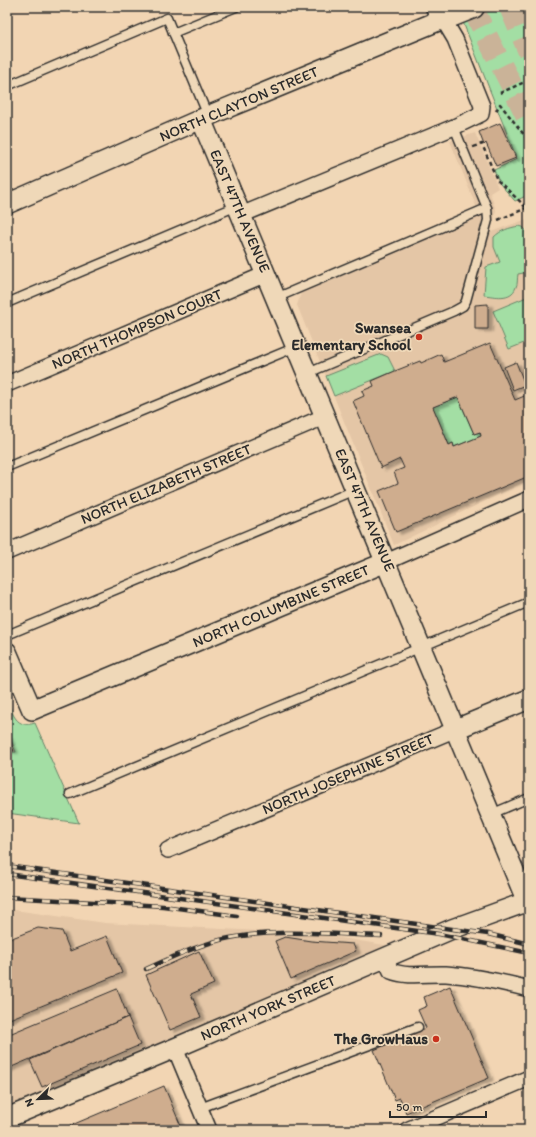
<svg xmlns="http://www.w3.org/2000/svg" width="536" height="1137" viewBox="0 0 536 1137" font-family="Itim,sans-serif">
	<defs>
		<filter id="shadow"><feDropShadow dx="4.5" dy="2.5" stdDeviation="1" flood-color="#0004"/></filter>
	</defs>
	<rect width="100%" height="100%" fill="#f2d5b3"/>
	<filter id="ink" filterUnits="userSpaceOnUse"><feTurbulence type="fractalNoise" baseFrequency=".025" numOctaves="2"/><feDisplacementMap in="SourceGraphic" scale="8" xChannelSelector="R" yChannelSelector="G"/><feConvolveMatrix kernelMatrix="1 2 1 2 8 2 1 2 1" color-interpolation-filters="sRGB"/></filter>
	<g filter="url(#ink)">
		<!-- built -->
		<g fill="#e4c6a6">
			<polygon points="475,133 498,188 490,193 496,210 491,232 527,219 529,223 529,480 394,545 297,305 301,293 480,216 450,141"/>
			<polygon points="7,909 105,923 317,934 421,951 186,1054 7,1129"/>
		</g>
		<!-- green -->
		<g fill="#a3dea4" stroke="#678468">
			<polygon points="457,7 529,7 529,203 526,196 515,201 500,184 494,170 517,159"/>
			<path d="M519,226L523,227L529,234V272L518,274C517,278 518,284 516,287C511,301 494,296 484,295L486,267L500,262L494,247V237C501,230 509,228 519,226Z"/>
			<polygon points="529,296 529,341 509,349 493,311"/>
			<polygon points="381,354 388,357 395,371 334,396 326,376"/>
			<polygon points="458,397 474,434 480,432 481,436 454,447 453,443 449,445 433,407"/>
			<path d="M7,700C13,714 16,729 35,723L79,823L7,813V752H16L7,731Z"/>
		</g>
		<!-- building -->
		<g fill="#cfad8e" stroke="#2b2b2b" fill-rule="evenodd" filter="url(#shadow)">
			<polygon points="500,123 516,158 496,166 486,143 484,145 479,132"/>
			<polygon points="488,304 488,329 475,329 475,305"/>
			<path d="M490,343L515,400L529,394V476L396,532L379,491L398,483L394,472L404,468L400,459L381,468L353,401L364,396L362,391L374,386L372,381L395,371L420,361L421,363L441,354L444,362ZM458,397L474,434L480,432L481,436L454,447L453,443L449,445L433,407Z"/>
			<polygon points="516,362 525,385 513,390 504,367"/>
			<polygon points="7,735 14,751 7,750"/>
			<polygon points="38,928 62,931 70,951 107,936 122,973 7,1020 7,940"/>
			<polygon points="285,937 311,941 353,944 356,951 291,979 275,941"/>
			<polygon points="199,951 214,984 191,994 201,1017 170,1030 146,975"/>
			<polygon points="450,986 489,1078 406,1113 400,1098 395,1100 374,1050 426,1028 418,1010 427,1006 424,997"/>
			<polygon points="117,989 128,1017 7,1069 7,1035"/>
			<polygon points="128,1017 140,1045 42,1087 30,1060"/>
			<polygon points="164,1086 180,1124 165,1130 60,1130"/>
		</g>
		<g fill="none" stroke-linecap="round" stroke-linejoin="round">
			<!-- motorway-tunnel -->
			<g stroke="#cab398" stroke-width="22" stroke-dasharray="22 11" stroke-linecap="butt">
				<polyline points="472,7 529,120"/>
				<polyline points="510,7 529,52"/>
			</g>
			<defs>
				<g id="service">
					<polyline points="173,33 236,7"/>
					<polyline points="7,86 167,18 208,116"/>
					<polyline points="276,298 487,208"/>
					<polyline points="7,303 237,206"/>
					<polyline points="308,373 454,311 463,306 466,301 488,220 487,208 454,127"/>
					<polyline points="7,467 296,347"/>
					<polyline points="7,635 355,490"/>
					<polyline points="70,794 529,602"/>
					<polyline points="491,814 529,798"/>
					<polyline points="200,1108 418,1027"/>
				</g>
				<g id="minor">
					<polyline points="241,215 454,127 481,114 482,106 455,39 443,19"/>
					<polyline points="7,384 266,274"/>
					<polyline points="7,552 326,416"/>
					<polyline points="386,562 529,499"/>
					<polyline points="168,850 456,729"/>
					<path d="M385,958L391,971C408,978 429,973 446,974C474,976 502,982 529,989"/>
					<polyline points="175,1048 209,1130"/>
					<polyline points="407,1130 529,1078"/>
				</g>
				<g id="tertiary">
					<polyline points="201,119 527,902"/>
					<polyline points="7,204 215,113 443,19"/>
					<polyline points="7,652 32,710 386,562"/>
					<polyline points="456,729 529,699"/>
					<polyline points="7,1118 175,1048 452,929 529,901"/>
				</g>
				<polyline id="secondary" points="437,7 443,19 473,7"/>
			</defs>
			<!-- service casing -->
			<use href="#service" stroke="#2b2b2b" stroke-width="11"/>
			<!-- minor casing -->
			<use href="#minor" stroke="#2b2b2b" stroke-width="18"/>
			<!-- tertiary casing -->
			<use href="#tertiary" stroke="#2b2b2b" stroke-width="22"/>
			<!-- secondary casing -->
			<use href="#secondary" stroke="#2b2b2b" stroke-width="25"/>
			<!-- path -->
			<g stroke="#2b2b2b" stroke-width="2.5" stroke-dasharray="4 3" stroke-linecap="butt">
				<polyline points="500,93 529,80"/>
				<polyline points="496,111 500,104 529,141"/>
				<polyline points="473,147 482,144 497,180 527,208 529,214"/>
				<polyline points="498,220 529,207"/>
			</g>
			<!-- service -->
			<use href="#service" stroke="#efd8b8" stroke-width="8"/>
			<!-- minor -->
			<use href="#minor" stroke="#efd8b8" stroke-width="15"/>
			<!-- tertiary -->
			<use href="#tertiary" stroke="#efd8b8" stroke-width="19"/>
			<!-- secondary -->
			<use href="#secondary" stroke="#efd8b8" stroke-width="22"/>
			<defs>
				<g id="rail">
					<polyline points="7,866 452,929 488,934 529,944"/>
					<polyline points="7,874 439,934 529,953"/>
					<polyline points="7,897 163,906 237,916"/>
					<path d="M146,969C170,958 194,947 220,940C272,928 328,934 381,936"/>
				</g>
			</defs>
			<!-- rail casing -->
			<use href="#rail" stroke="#2b2b2b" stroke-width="4.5"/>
			<!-- rail -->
			<use href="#rail" stroke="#efd8b8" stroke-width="3" stroke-dasharray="9" stroke-linecap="butt"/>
		</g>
	</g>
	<!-- markers -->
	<g fill="#c8321e" stroke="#efd8b8" stroke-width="1.5">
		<circle cx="419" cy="337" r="4"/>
		<circle cx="436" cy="1039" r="4"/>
	</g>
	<g text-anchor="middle" stroke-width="3.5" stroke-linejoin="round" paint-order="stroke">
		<!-- street labels -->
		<g font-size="15" fill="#2b2b2b" stroke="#efd8b8">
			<text transform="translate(239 104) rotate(-23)" y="5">NORTH CLAYTON STREET</text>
			<text transform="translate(240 211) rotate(67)" y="5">EAST 47TH AVENUE</text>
			<text transform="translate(137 329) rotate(-23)" y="5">NORTH THOMPSON COURT</text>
			<text transform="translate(166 484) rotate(-23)" y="5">NORTH ELIZABETH STREET</text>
			<text transform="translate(365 510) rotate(67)" y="5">EAST 47TH AVENUE</text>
			<text transform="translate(281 606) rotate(-23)" y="5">NORTH COLUMBINE STREET</text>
			<text transform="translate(348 774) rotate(-23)" y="5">NORTH JOSEPHINE STREET</text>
			<text transform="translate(268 1008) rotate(-23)" y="5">NORTH YORK STREET</text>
		</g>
		<!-- poi labels -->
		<g font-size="15" font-weight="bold" fill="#2b2b2b" stroke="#efd8b8" text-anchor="end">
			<text x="411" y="333">Swansea<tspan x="411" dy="17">Elementary School</tspan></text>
			<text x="428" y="1044">The GrowHaus</text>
		</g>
	</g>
	<!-- margin -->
	<rect width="536" height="1137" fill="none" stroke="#efd8b8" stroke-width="24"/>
	<rect x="12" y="12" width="512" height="1113" fill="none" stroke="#2b2b2b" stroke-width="1.5" filter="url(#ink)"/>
	<!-- north arrow -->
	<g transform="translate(38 1099) rotate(247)" stroke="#efd8b8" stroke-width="3" paint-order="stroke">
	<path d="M0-3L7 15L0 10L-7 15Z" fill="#2b2b2b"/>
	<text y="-6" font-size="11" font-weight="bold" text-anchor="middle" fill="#2b2b2b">N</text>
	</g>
	<!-- scale -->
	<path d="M390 1111v6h96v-6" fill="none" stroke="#2b2b2b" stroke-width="2"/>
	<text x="396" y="1111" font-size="12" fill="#2b2b2b" stroke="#efd8b8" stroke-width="3" paint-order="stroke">50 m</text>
</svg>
